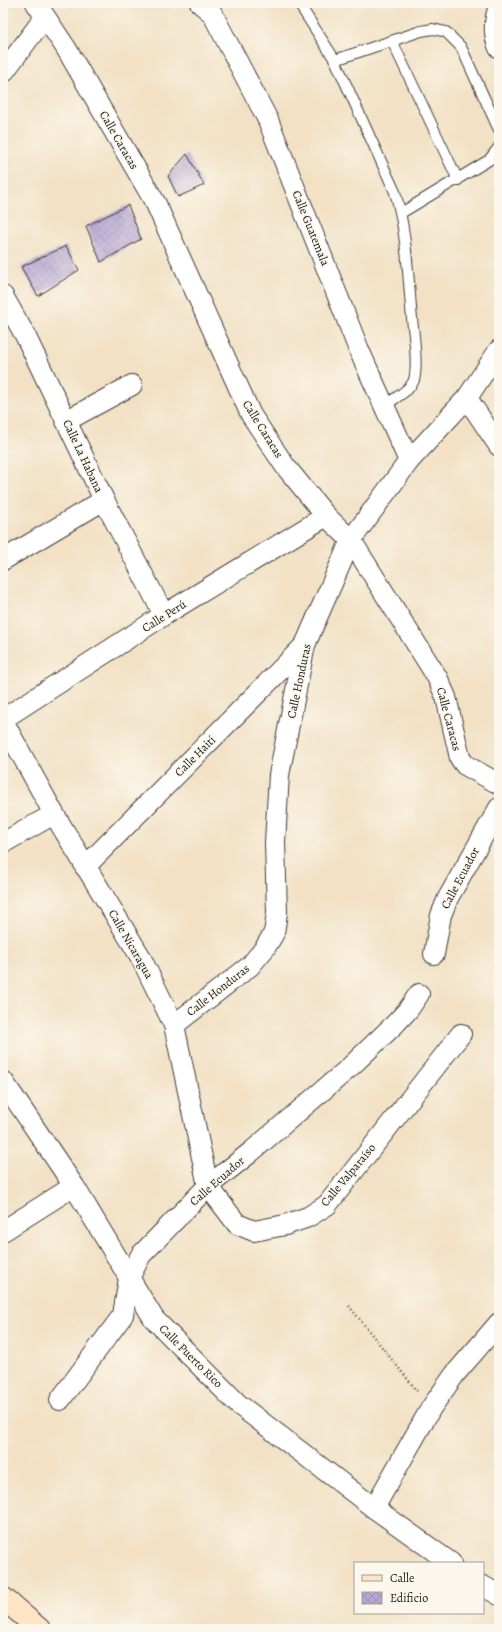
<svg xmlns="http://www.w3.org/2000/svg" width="502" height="1632" viewBox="0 0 502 1632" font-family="Alegreya,serif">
	<defs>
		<pattern id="building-cross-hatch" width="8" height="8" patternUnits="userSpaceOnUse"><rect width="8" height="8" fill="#b6a6d3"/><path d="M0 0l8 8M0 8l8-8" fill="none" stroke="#9c8eb5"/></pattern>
	</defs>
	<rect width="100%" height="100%" fill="#fbf7ec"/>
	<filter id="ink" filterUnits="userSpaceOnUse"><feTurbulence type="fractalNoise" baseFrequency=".025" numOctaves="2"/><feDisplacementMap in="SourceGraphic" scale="8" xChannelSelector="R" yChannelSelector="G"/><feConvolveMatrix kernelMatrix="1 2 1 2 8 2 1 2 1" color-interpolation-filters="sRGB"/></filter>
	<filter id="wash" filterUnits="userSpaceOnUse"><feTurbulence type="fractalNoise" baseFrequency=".012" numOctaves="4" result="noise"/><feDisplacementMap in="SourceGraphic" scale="16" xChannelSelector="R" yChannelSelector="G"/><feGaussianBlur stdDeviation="0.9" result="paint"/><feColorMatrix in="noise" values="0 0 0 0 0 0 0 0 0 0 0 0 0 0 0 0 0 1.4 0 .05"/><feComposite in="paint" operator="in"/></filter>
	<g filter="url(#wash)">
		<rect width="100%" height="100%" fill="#f2e1c5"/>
		<g id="blocks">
			<!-- building -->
			<g fill="url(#building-cross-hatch)">
				<polygon points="187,154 204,185 178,197 168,176"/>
				<polygon points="128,205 141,239 101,262 86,226"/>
				<polygon points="66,246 79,270 38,296 21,267"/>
			</g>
		</g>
	</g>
	<g filter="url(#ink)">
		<use href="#blocks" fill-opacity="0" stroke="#3c3a35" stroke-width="1"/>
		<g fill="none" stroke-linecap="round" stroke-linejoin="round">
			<defs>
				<g id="lane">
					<path d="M300,3L301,7L335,60L395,192C407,233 408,276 412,319C414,334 418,366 414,380C410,391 393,399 384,406"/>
					<polyline points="392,41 458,180"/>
					<polyline points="335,60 421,31 433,29 446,32 461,47 499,130"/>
					<polyline points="401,213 489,160 499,147"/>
				</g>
				<g id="street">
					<polyline points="36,3 66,48 156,204 251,415 285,466 326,516 351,540 437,677 446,697 460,758 465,765 499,784"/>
					<polyline points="200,3 212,13 268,120 359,350 409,461"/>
					<path d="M499,6C494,20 493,35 499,48"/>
					<polyline points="3,73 45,17"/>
					<polyline points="3,296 25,335 104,500 164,615"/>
					<polyline points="467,398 499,446"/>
					<polyline points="66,421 132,385"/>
					<polyline points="3,560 104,500"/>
					<polyline points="3,719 164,615 326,516"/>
					<polyline points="3,721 54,814 140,956 174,1025 208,1186 237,1224 254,1231 285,1225 308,1217 327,1205 461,1034"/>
					<polyline points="3,843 54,814"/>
					<polyline points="85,867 305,645"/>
					<polyline points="434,954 441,915 448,898 499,808"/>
					<polyline points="174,1025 250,966 265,948 274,933 277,913 275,842 279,775 305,645 351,540 409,461 467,398 499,350"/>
					<polyline points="3,1081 74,1186 154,1319 238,1404 374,1508 451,1563"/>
					<polyline points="3,1231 74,1186"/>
					<polyline points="60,1400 123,1315 129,1278 141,1255 208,1186 251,1152 349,1068 395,1024 408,1010 419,994"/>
					<polyline points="374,1508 431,1408 455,1374 499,1323"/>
					<polyline points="483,1586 499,1595"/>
				</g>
				<polyline id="secondary" points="3,1598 39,1629"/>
			</defs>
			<!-- lane casing -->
			<use href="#lane" stroke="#3c3a35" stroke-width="12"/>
			<!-- street casing -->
			<use href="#street" stroke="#3c3a35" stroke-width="22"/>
			<!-- secondary casing -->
			<use href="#secondary" stroke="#3c3a35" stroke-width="24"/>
			<!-- path -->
			<polyline stroke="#3c3a35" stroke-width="2.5" stroke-dasharray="1 3" stroke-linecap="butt" points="349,1306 417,1391"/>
			<!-- lane -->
			<use href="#lane" stroke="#fff" stroke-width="10"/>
			<!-- street -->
			<use href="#street" stroke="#fff" stroke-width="20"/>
			<!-- secondary -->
			<use href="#secondary" stroke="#ffe4c6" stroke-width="22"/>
		</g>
	</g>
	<g text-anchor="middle" stroke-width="3" stroke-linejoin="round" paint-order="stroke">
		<!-- street labels -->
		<g font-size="12" fill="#1c1c1c" stroke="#fbf7ec">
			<text transform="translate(119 140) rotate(60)" y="4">Calle Caracas</text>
			<text transform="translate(311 228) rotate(68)" y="4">Calle Guatemala</text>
			<text transform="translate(263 429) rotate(58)" y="4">Calle Caracas</text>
			<text transform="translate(83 456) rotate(65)" y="4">Calle La Habana</text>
			<text transform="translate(164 616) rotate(-32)" y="4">Calle Perú</text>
			<text transform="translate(299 681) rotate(-78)" y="4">Calle Honduras</text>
			<text transform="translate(449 719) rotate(75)" y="4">Calle Caracas</text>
			<text transform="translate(195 756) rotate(-45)" y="4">Calle Haití</text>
			<text transform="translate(460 878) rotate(-62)" y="4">Calle Ecuador</text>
			<text transform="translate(131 944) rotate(60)" y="4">Calle Nicaragua</text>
			<text transform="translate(218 990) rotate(-38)" y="4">Calle Honduras</text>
			<text transform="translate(348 1175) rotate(-50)" y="4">Calle Valparaíso</text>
			<text transform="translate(217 1181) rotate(-41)" y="4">Calle Ecuador</text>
			<text transform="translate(191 1356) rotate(45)" y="4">Calle Puerto Rico</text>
		</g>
	</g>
	<!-- margin -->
	<rect width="502" height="1632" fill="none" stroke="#fbf7ec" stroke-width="16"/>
	<!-- legend -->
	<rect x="354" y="1562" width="130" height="52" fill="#fbf7ec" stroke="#a29f99"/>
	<rect x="362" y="1575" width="20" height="6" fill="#ffe4c6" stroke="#a29f99"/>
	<text x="390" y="1582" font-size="12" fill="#1c1c1c">Calle</text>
	<rect x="362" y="1592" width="20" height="12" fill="url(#building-cross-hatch)" stroke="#a29f99"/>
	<text x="390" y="1602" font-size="12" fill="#1c1c1c">Edificio</text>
</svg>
